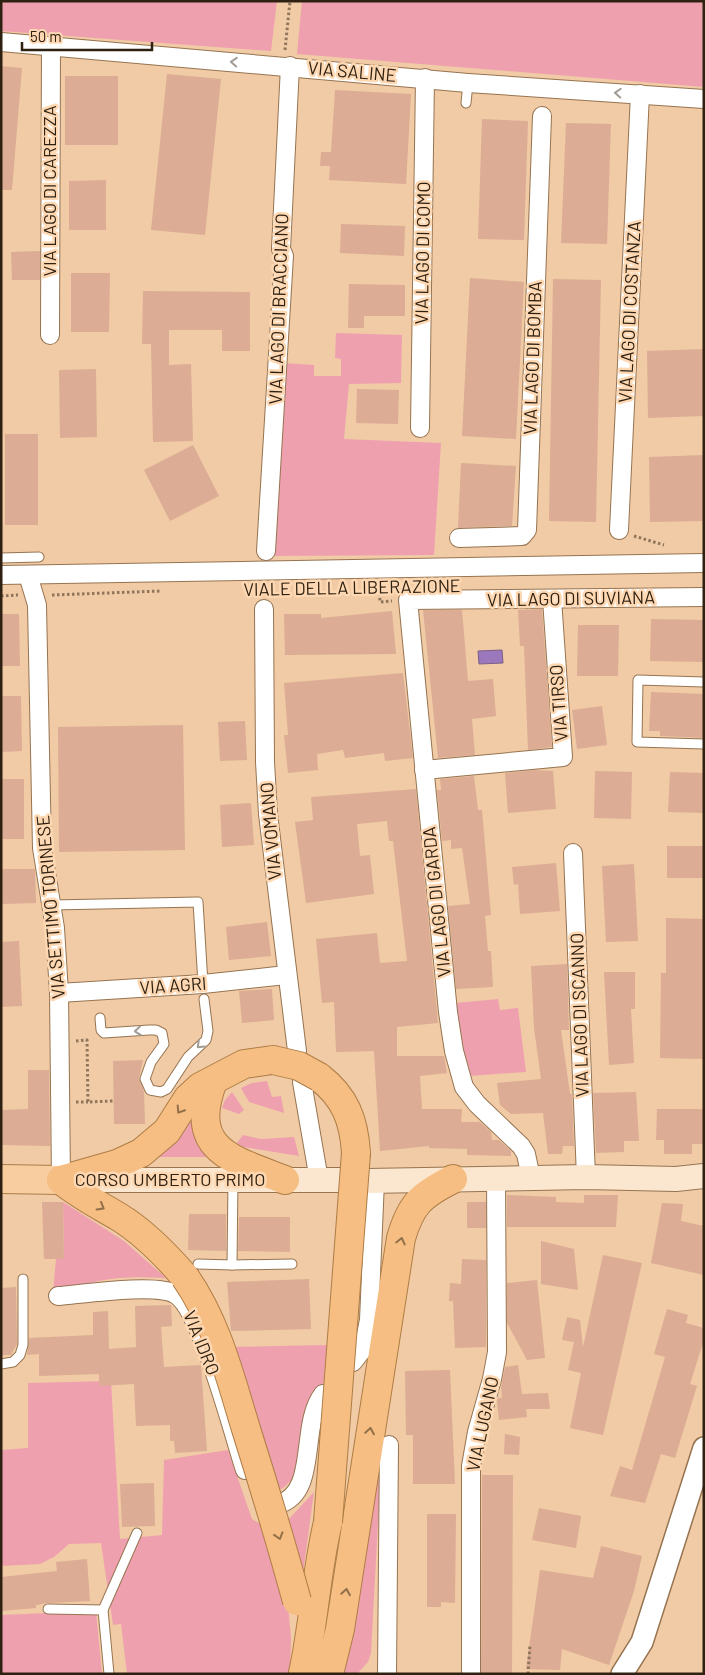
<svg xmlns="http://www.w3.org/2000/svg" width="705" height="1675" viewBox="0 0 705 1675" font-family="Barlow,sans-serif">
	<rect width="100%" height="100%" fill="#f0cba5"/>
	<!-- green -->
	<g fill="#efa0af">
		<polygon points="1,1 277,1 271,51 1,31"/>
		<polygon points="302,1 704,1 704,87 297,54"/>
		<polygon points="336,333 402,335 401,383 349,384 344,439 441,443 434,555 273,556 283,363 314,365 314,376 341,376 341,359 335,358"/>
		<polygon points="498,999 500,1010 518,1008 526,1072 469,1076 460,1046 456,1003"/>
		<polygon points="267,1081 272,1097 281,1096 284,1113 249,1102 241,1088 252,1083"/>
		<polygon points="232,1092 244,1110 239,1114 222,1108 225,1100"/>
		<polygon points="196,1099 209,1153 207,1157 157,1157"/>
		<polygon points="243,1135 261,1139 294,1137 299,1156 243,1147 237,1143"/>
		<path d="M63,1202L124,1241L166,1278C144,1277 121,1276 99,1281C83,1284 70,1291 53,1293L56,1259L64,1258Z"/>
		<polygon points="327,1345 324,1382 308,1403 305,1411 300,1455 294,1478 283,1488 275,1492 230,1347"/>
		<polygon points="111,1381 120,1539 162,1535 164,1460 228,1450 252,1519 267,1528 287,1596 291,1637 290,1674 127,1674 121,1624 113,1625 101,1543 69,1544 54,1557 40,1564 1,1566 1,1450 28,1448 28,1383"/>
		<polygon points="382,1448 371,1653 368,1662 357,1674 341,1674"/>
		<polygon points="314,1492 303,1573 288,1520"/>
		<polygon points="96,1611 102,1674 1,1674 1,1615"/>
	</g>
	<!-- water -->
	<polygon fill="#9b78bc" stroke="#7b5e89" points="502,650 503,663 479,664 478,651"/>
	<!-- building -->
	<g fill="#dcac94">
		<polygon points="1,66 22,68 12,190 1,190"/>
		<polygon points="167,74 221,79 205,235 151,230"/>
		<rect x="65" y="76" width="53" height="69"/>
		<polygon points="335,90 411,94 406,184 329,180 330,166 320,166 321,152 331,152"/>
		<polygon points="482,119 528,121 524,240 478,239"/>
		<polygon points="566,123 611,124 607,244 561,243"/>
		<polygon points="106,180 106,230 69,230 69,181"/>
		<polygon points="341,224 405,226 404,256 340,253"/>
		<polygon points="40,251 40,280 12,280 11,252"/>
		<polygon points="71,273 110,273 109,332 71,332"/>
		<polygon points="470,278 524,282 516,439 462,436"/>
		<polygon points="553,279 601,280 596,522 549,521"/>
		<polygon points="349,284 405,285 405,316 364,316 364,328 348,328"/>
		<polygon points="143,291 250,292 250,351 222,351 222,330 169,330 169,365 191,364 193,441 153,442 151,344 142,344"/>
		<polygon points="704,349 704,416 648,418 647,351"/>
		<polygon points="96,369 97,437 60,438 59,370"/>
		<polygon points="357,389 399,390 398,424 356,423"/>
		<rect x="5" y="434" width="33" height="91"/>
		<polygon points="193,445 219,496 170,521 144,470"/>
		<polygon points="704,455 704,521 650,522 649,457"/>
		<polygon points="461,463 516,466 512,526 458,528"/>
		<polygon points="542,609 552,747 528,750 524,646 520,646 518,610"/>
		<polygon points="423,610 462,610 468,681 493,679 496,716 472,719 475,755 438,758"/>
		<polygon points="392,611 396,654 285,655 284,614 321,614 321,618"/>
		<polygon points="1,614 19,614 20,666 1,666"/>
		<polygon points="651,619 704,620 704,662 650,661"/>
		<polygon points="578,625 619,625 618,676 577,676"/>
		<polygon points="403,673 413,758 385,761 384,753 345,758 343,750 317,754 318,770 288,773 284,735 288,735 284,683"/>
		<polygon points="651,692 704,694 704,738 660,736 660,731 649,731"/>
		<polygon points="1,696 21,696 22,751 1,752"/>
		<polygon points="602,706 607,745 577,749 572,710"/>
		<polygon points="245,721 247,760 220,761 218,722"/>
		<polygon points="183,725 185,850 59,852 58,727"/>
		<polygon points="533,770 553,771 556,809 508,813 505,773"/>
		<polygon points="595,771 632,772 631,819 594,818"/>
		<polygon points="670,772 704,773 704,813 668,812"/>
		<polygon points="474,776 478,810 482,810 491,915 485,916 488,951 491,951 493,987 456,989 448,906 470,904 462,848 451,849 451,840 442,841 437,790 441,790 440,779"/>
		<rect x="1" y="779" width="23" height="60"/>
		<polygon points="416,789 438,1023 397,1027 397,1056 444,1056 447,1073 420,1076 422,1109 462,1109 461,1122 480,1122 491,1132 492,1140 499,1140 511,1151 511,1156 467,1155 467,1149 429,1148 429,1146 380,1151 374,1051 336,1052 334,1002 322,1003 316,939 377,933 380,963 407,961 393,841 389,841 387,821 357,824 360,856 370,855 374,894 306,903 295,822 313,820 311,797"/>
		<polygon points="251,803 254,845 222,847 220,805"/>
		<rect x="667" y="846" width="37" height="32"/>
		<polygon points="556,863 560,911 520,914 518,884 514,885 512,867"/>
		<polygon points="634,864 638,941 606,942 602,866"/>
		<polygon points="1,869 35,869 36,903 1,904"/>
		<polygon points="666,918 704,919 704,1059 660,1058 661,973 666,973"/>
		<polygon points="267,922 271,956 229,960 226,927"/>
		<polygon points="19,941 22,1006 1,1007 1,942"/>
		<polygon points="567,964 569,1030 561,1030 570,1094 572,1094 574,1146 563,1146 562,1154 548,1154 543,1113 511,1114 500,1105 497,1083 541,1079 534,1028 531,966"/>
		<polygon points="604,972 635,972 635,1009 631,1009 634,1063 609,1065"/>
		<polygon points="272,989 274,1020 242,1023 239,991"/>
		<polygon points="143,1060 139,1078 144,1092 145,1124 114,1124 113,1061"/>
		<polygon points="28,1070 49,1070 50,1146 1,1145 1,1110 28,1109"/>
		<polygon points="636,1092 639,1141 624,1141 624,1152 596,1153 593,1093"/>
		<polygon points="657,1109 704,1109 704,1144 692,1144 692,1154 664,1154 664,1140 656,1140"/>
		<polygon points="507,1195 556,1197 556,1202 584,1203 584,1195 618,1195 616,1227 507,1227"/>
		<polygon points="42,1202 63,1202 64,1259 44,1259"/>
		<rect x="467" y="1202" width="19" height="26"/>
		<polygon points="662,1203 683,1204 681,1221 704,1226 704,1275 651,1263"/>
		<polygon points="189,1214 226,1214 226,1251 188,1250"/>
		<polygon points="239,1217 290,1217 290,1252 238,1251"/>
		<polygon points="541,1241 574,1249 578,1290 541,1284"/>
		<polygon points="603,1255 642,1263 603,1435 570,1428 581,1373 568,1370 574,1342 562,1340 567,1317 580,1320 583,1347"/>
		<polygon points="462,1259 486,1260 486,1347 455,1348 453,1301 449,1301 450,1283 461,1284"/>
		<polygon points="309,1279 311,1329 231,1331 227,1282"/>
		<polygon points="537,1280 545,1358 527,1360 507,1323 507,1283"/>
		<polygon points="16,1287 17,1344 11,1355 1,1355 1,1288"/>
		<polygon points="171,1305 172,1326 161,1327 164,1367 201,1365 207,1451 175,1453 174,1441 170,1441 170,1425 136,1426 134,1384 99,1386 99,1374 39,1376 39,1354 27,1355 29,1338 93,1335 93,1312 108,1311 109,1349 136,1347 135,1306"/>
		<polygon points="667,1309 688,1315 686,1323 704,1328 704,1340 690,1384 697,1386 675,1458 661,1454 645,1503 610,1496 620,1466 632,1470 665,1357 654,1354"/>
		<polygon points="518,1365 522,1394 548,1393 550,1409 526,1409 527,1417 499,1420 497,1401 498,1398 502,1398 501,1386 505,1367"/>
		<polygon points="450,1370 455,1484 413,1484 413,1435 406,1435 405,1371"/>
		<polygon points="505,1434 520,1437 519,1455 504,1454"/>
		<polygon points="482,1475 513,1475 512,1673 481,1673"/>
		<polygon points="154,1483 155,1526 122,1527 120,1484"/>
		<polygon points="539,1508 581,1516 576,1548 532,1540"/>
		<polygon points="427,1514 456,1514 455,1603 441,1602 441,1607 427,1607"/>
		<polygon points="601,1546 642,1556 634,1591 609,1665 562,1649 560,1670 526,1669 540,1570 593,1578"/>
		<polygon points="87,1559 90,1601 48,1603 36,1605 36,1608 1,1611 1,1577 57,1571 56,1562"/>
	</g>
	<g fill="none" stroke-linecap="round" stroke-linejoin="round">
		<defs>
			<g id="service">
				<polyline points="466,103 468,83"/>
				<polyline points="1,558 39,557"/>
				<polyline points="704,682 638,680 637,742 704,744"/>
				<polyline points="52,905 198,902 203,984"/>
				<polyline points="100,1018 101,1030 104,1033 149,1030 156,1030 162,1033 164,1044 151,1062 145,1079 150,1090 161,1092 167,1089 188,1057 206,1040 208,1031 204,999"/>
				<polyline points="198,1264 232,1265 233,1180"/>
				<polyline points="232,1265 292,1264"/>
				<polyline points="1,1364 13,1362 20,1355 23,1345 23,1279"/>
				<polyline points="48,1609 103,1610 109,1674"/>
				<polyline points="103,1610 137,1533"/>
			</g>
			<g id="minor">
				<polyline points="1,42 468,83 704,99"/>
				<polyline points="50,335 51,46"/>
				<polyline points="420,428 425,78"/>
				<polyline points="619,530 640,94"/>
				<polyline points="459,538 522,536 527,530 542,116"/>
				<polyline points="266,551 284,256 281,249 290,66"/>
				<polyline points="1,575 704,563"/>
				<polyline points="28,575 37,605 42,848 55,928 59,993 61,1180"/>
				<polyline points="264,609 265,762 268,814 297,1051"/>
				<polyline points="424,770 563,757 552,599"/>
				<polyline points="573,853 586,1177"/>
				<polyline points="59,993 203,984 286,975"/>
				<polyline points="302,1082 319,1180"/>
				<polyline points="531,1178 526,1154 521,1146 477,1104 464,1087 454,1051 448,1012 408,600 704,597"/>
				<path d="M58,1296C83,1294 155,1283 175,1294C201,1308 234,1437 245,1470"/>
				<polyline points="353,1362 363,1349 369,1320 375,1181"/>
				<path d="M279,1504C319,1492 299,1425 323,1394"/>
				<polyline points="471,1671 471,1466 477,1432 492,1379 497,1352 496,1178"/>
				<polyline points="387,1674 389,1445"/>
			</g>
			<polyline id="tertiary" points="622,1674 642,1642 704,1448"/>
			<g id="secondary">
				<polyline points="80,1180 339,1180"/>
				<polyline points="367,1181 586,1177 676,1179 704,1176"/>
			</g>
			<polyline id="primary" points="1,1179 61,1180"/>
			<g id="trunk">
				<path d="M319,1077C345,1097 354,1120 356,1153"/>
				<path d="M213,1081C187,1150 231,1159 285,1180"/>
				<polyline points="61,1180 117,1164 141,1153 167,1131 188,1098 200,1087 244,1064 273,1060"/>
				<path d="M61,1180C79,1195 99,1205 119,1217C145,1233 166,1255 185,1277"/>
				<path d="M303,1673C314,1623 316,1572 328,1522"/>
				<path d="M329,1674L340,1629L401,1238C411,1204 421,1195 453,1179"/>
			</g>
		</defs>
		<!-- service casing -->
		<use href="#service" stroke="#967451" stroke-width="11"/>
		<!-- minor casing -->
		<use href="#minor" stroke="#967451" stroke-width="20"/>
		<!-- tertiary casing -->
		<use href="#tertiary" stroke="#967451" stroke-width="24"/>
		<!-- secondary casing -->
		<use href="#secondary" stroke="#967451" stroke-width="26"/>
		<!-- primary casing -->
		<use href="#primary" stroke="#ae7d46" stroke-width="30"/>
		<!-- trunk casing -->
		<use href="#trunk" stroke="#ae7d46" stroke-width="30"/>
		<!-- path -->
		<g stroke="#8f755b" stroke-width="3" stroke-dasharray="2.5 2.5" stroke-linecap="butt">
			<polyline points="285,50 290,1"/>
			<polyline points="634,536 664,545"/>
			<polyline points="369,588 398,588"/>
			<polyline points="379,588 380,602 392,601"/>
			<polyline points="52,595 161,591"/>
			<polyline points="1,596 18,595"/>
			<polyline points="76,1041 87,1040 88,1102 113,1101"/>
			<polyline points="76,1102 88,1102"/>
			<polyline points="528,1674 530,1645"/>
		</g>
		<!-- service -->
		<use href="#service" stroke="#fff" stroke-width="9"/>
		<!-- minor -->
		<use href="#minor" stroke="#fff" stroke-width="18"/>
		<!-- tertiary -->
		<use href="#tertiary" stroke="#fff" stroke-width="21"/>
		<!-- secondary -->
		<use href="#secondary" stroke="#fbe7d0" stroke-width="24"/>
		<!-- primary -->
		<use href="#primary" stroke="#f8cea1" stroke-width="28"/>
		<!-- trunk -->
		<use href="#trunk" stroke="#f6be82" stroke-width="28"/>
		<defs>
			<g id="trunk-bridge">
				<polyline points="273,1060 299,1066 319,1077"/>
				<path d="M185,1277C217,1323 230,1377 246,1429C264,1486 281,1543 297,1601"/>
				<polyline points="328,1522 356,1153"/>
			</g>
		</defs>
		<!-- trunk-bridge casing -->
		<use href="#trunk-bridge" stroke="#ae7d46" stroke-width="30" stroke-linecap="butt"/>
		<!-- trunk-bridge -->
		<use href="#trunk-bridge" stroke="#f6be82" stroke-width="28"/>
	</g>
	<!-- one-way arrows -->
	<defs><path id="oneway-chevron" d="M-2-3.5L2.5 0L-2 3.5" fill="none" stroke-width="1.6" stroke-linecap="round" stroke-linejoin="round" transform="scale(1.25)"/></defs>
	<g stroke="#a19b94">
		<use href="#oneway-chevron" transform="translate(234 62) rotate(-176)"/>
		<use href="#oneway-chevron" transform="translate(618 93) rotate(-177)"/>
		<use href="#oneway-chevron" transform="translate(138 1031) rotate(174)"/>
		<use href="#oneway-chevron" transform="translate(200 1045) rotate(136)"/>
	</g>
	<g stroke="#92704a">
		<use href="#oneway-chevron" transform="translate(180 1110) rotate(123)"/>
		<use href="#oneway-chevron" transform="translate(101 1207) rotate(30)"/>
		<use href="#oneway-chevron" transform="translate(401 1241) rotate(-77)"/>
		<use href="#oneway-chevron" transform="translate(370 1431) rotate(-81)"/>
		<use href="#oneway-chevron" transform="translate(279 1536) rotate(73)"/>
		<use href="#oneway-chevron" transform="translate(346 1592) rotate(-81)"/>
	</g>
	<g text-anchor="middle" stroke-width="5" stroke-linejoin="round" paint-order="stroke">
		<!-- street labels -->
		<g font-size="18" fill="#2f2112" stroke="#fed8b2">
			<text transform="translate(352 72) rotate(5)" y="6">VIA SALINE</text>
			<text transform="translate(50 191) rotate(-90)" y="6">VIA LAGO DI CAREZZA</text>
			<text transform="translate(423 253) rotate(-89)" y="6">VIA LAGO DI COMO</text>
			<text transform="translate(279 309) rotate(-88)" y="6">VIA LAGO DI BRACCIANO</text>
			<text transform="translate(630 312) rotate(-87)" y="6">VIA LAGO DI COSTANZA</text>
			<text transform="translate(533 358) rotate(-88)" y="6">VIA LAGO DI BOMBA</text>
			<text transform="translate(352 588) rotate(-1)" y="6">VIALE DELLA LIBERAZIONE</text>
			<text transform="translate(571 599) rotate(-1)" y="6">VIA LAGO DI SUVIANA</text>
			<text transform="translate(559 703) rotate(-94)" y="6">VIA TIRSO</text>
			<text transform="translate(271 831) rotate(-95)" y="6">VIA VOMANO</text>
			<text transform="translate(437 902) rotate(-96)" y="6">VIA LAGO DI GARDA</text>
			<text transform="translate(51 907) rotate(-95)" y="6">VIA SETTIMO TORINESE</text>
			<text transform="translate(173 986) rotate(-4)" y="6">VIA AGRI</text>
			<text transform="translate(580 1015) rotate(-92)" y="6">VIA LAGO DI SCANNO</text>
			<text x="170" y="1186">CORSO UMBERTO PRIMO</text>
			<text transform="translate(201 1343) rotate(68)" y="6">VIA IDRO</text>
			<text transform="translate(483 1424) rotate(-78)" y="6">VIA LUGANO</text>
		</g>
	</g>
	<!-- border -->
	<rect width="705" height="1675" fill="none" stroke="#2f2112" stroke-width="5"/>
	<!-- scale -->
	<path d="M22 42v8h130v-8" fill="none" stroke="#2f2112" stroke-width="2.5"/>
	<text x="30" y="42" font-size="15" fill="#2f2112" stroke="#fed8b2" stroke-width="4" paint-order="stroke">50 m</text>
</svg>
